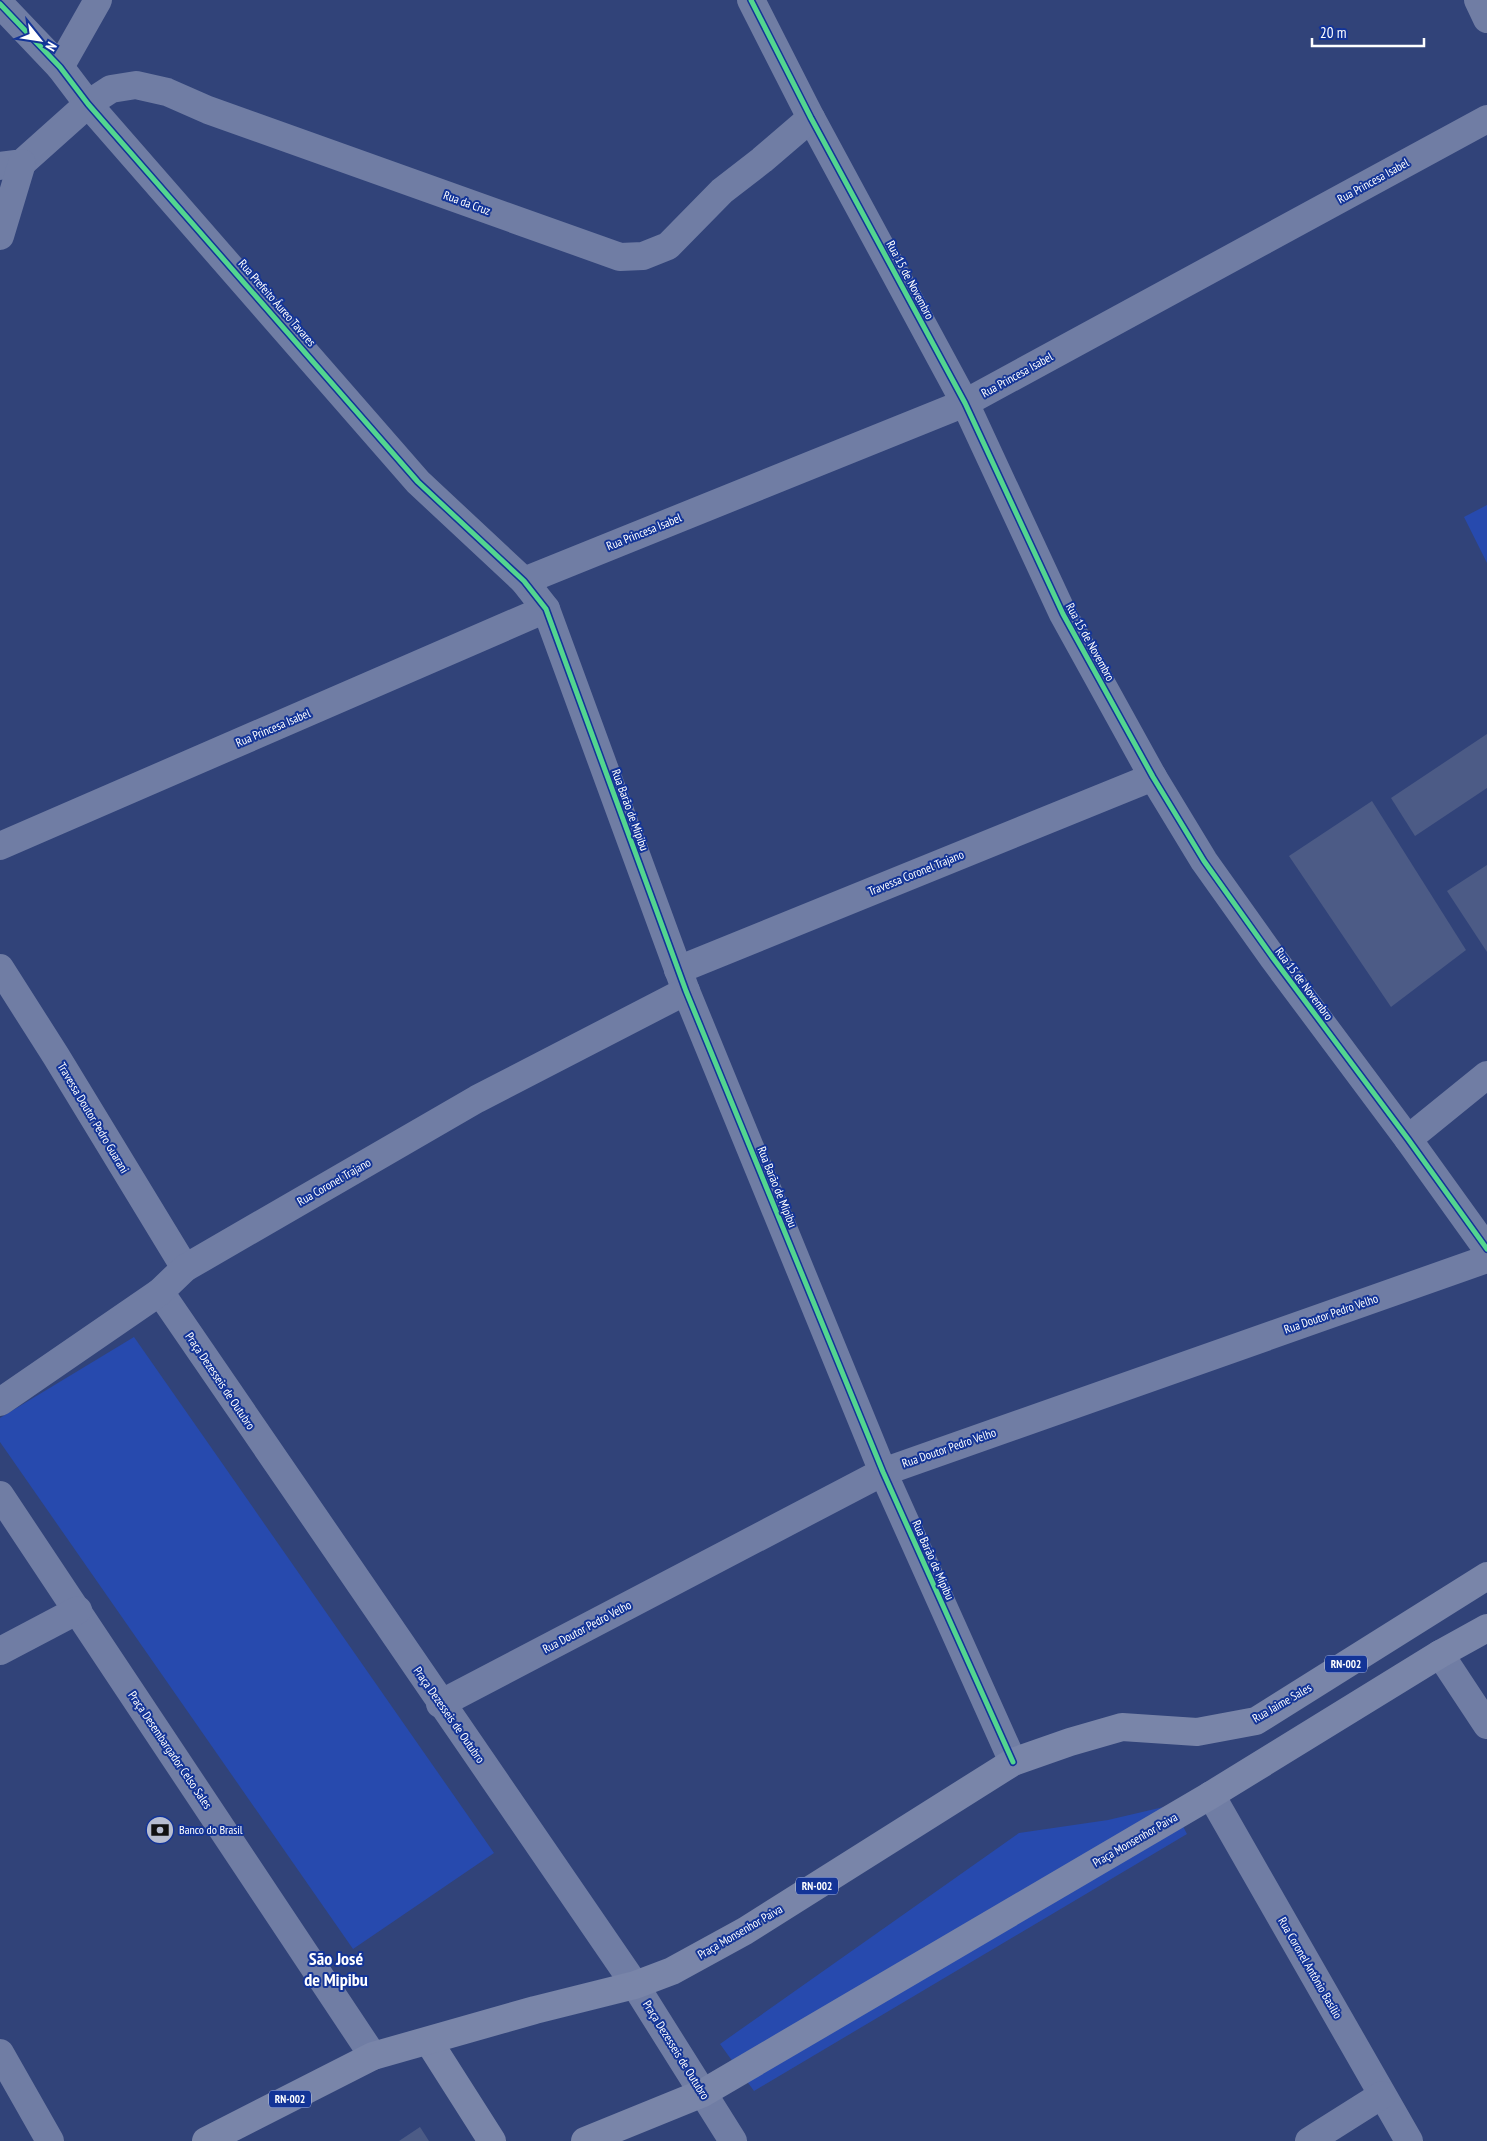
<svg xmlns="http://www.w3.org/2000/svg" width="1487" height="2141" viewBox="0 0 1487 2141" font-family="'PT Sans Narrow',sans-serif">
	<rect width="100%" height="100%" fill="#314379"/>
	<!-- green -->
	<g fill="#274aae">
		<polygon points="1487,505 1487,563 1464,517"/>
		<polygon points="134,1337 494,1853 353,1949 0,1442 0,1418"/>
		<polygon points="1172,1805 1187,1834 754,2091 720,2044 1019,1833 1108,1820"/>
	</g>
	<!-- building -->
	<g fill="#4c5b86">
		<polygon points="1487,734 1487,788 1415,836 1391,798"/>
		<polygon points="1372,801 1466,950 1391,1007 1289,856"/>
		<polygon points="1487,865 1487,952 1447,891"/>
		<polygon points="420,2127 429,2141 399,2141"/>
	</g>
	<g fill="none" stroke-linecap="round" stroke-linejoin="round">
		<!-- minor -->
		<g stroke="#707da4" stroke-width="28">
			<polyline points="751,0 811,118 965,403 1063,614 1153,777 1204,861 1273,958 1408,1139 1487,1249"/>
			<polyline points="1478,0 1487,19"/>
			<polyline points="0,4 60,67 88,104 418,482 524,581 546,609 686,991 883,1472 1013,1762"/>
			<polyline points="60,67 98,0"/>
			<polyline points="0,166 22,163 88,104 111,89 136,85 167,92 208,110 620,257 643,256 668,246 722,191 762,160 811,118"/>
			<polyline points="0,236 22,163"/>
			<polyline points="524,581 965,403 1487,119"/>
			<polyline points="0,846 546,609"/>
			<polyline points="0,968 56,1056 185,1268"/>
			<polyline points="678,970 1153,777"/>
			<polyline points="1408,1139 1487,1075"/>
			<polyline points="160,1292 635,1985 733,2141"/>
			<polyline points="0,1402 160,1292 185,1268 477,1099 686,991"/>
			<polyline points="0,1495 373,2056"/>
			<polyline points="0,1651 78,1610"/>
			<polyline points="1440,1654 1487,1725"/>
			<polyline points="440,1704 883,1472 1487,1259"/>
			<polyline points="1211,1795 1409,2141"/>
			<polyline points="0,2053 50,2141"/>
			<polyline points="1309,2141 1382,2095"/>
		</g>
		<!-- major -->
		<g stroke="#7985a9" stroke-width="28">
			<polyline points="429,2042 492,2141"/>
			<polyline points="206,2141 373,2056 535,2010 635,1985 672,1971 745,1931 1013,1762 1070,1742 1122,1727 1197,1732 1256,1721 1487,1576"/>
			<polyline points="585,2141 703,2093 1211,1795 1440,1654 1487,1628"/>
		</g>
		<defs>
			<g id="cycleway">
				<polyline points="751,0 811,118 965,403 1063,614 1153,777 1204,861 1273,958 1408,1139 1487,1249"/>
				<polyline points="0,4 60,67 88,104 418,482 524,581 546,609 686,991 883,1472 1013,1762"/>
			</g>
		</defs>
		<!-- cycleway casing -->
		<use href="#cycleway" stroke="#133497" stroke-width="8"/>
		<!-- cycleway -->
		<use href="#cycleway" stroke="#53d58f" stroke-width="5"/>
	</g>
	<!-- icons -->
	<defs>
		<symbol id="bank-disc" viewBox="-11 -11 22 22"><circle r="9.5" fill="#b7bdd0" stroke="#133497"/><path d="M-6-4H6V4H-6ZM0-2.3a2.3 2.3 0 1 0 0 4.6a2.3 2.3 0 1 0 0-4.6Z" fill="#111"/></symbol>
	</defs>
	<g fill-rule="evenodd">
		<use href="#bank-disc" x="144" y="1814" width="32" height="32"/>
	</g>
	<g text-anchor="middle" stroke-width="4" stroke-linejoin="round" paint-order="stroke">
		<!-- shield labels -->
		<g fill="#133497" stroke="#b8c2e0" stroke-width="1">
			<rect x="1325" y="1655.5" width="42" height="17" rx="4"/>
			<rect x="796" y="1877.5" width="42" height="17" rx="4"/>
			<rect x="269" y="2090.5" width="42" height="17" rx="4"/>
		</g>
		<g font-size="11" font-weight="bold" fill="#fff">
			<text x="1346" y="1668">RN-002</text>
			<text x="817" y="1890">RN-002</text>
			<text x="290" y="2103">RN-002</text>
		</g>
		<!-- street labels -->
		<g font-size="12" fill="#fff" stroke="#133497">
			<text transform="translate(1373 181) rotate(-29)" y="4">Rua Princesa Isabel</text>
			<text transform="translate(467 203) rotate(20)" y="4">Rua da Cruz</text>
			<text transform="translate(910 280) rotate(62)" y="4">Rua 15 de Novembro</text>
			<text transform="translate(277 303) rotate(49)" y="4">Rua Prefeito Áureo Tavares</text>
			<text transform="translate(1017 375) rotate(-29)" y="4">Rua Princesa Isabel</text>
			<text transform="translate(644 532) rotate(-22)" y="4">Rua Princesa Isabel</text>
			<text transform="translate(1090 642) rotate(61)" y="4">Rua 15 de Novembro</text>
			<text transform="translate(273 728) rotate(-23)" y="4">Rua Princesa Isabel</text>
			<text transform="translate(630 810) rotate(70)" y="4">Rua Barão de Mipibu</text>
			<text transform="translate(916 873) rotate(-22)" y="4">Travessa Coronel Trajano</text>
			<text transform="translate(1304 984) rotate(53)" y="4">Rua 15 de Novembro</text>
			<text transform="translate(93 1118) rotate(59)" y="4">Travessa Doutor Pedro Guarani</text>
			<text transform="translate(334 1182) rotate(-30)" y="4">Rua Coronel Trajano</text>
			<text transform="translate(777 1187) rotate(68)" y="4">Rua Barão de Mipibu</text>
			<text transform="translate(1331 1314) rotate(-19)" y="4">Rua Doutor Pedro Velho</text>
			<text transform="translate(220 1381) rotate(56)" y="4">Praça Dezesseis de Outubro</text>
			<text transform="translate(949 1448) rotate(-19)" y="4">Rua Doutor Pedro Velho</text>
			<text transform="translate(933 1560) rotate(66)" y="4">Rua Barão de Mipibu</text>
			<text transform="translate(587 1627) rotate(-28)" y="4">Rua Doutor Pedro Velho</text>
			<text transform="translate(1282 1703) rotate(-30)" y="4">Rua Jaime Sales</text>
			<text transform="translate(449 1715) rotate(55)" y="4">Praça Dezesseis de Outubro</text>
			<text transform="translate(170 1750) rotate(56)" y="4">Praça Desembargador Celso Sales</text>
			<text transform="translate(1135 1840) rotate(-30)" y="4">Praça Monsenhor Paiva</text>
			<text transform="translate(740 1932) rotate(-30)" y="4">Praça Monsenhor Paiva</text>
			<text transform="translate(1310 1968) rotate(60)" y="4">Rua Coronel Antônio Basílio</text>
			<text transform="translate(676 2050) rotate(58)" y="4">Praça Dezesseis de Outubro</text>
		</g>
		<!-- poi labels -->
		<g font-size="12" fill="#fff" stroke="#133497" text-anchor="start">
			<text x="179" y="1834">Banco do Brasil</text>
		</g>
		<!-- district labels -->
		<g font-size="18" font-weight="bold" fill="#fff" stroke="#133497">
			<text x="336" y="1965">São José<tspan x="336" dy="21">de Mipibu</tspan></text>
		</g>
	</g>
	<!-- north arrow -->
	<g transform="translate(40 40) rotate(120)" stroke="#133497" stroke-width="4" paint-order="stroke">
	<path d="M0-4L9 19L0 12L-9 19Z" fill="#ffffff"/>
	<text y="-8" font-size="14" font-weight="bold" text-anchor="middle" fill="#ffffff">N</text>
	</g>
	<!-- scale -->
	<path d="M1312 38v8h112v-8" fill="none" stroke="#ffffff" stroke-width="2.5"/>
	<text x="1320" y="38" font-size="15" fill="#ffffff" stroke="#133497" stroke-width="4" paint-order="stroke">20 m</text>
</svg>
